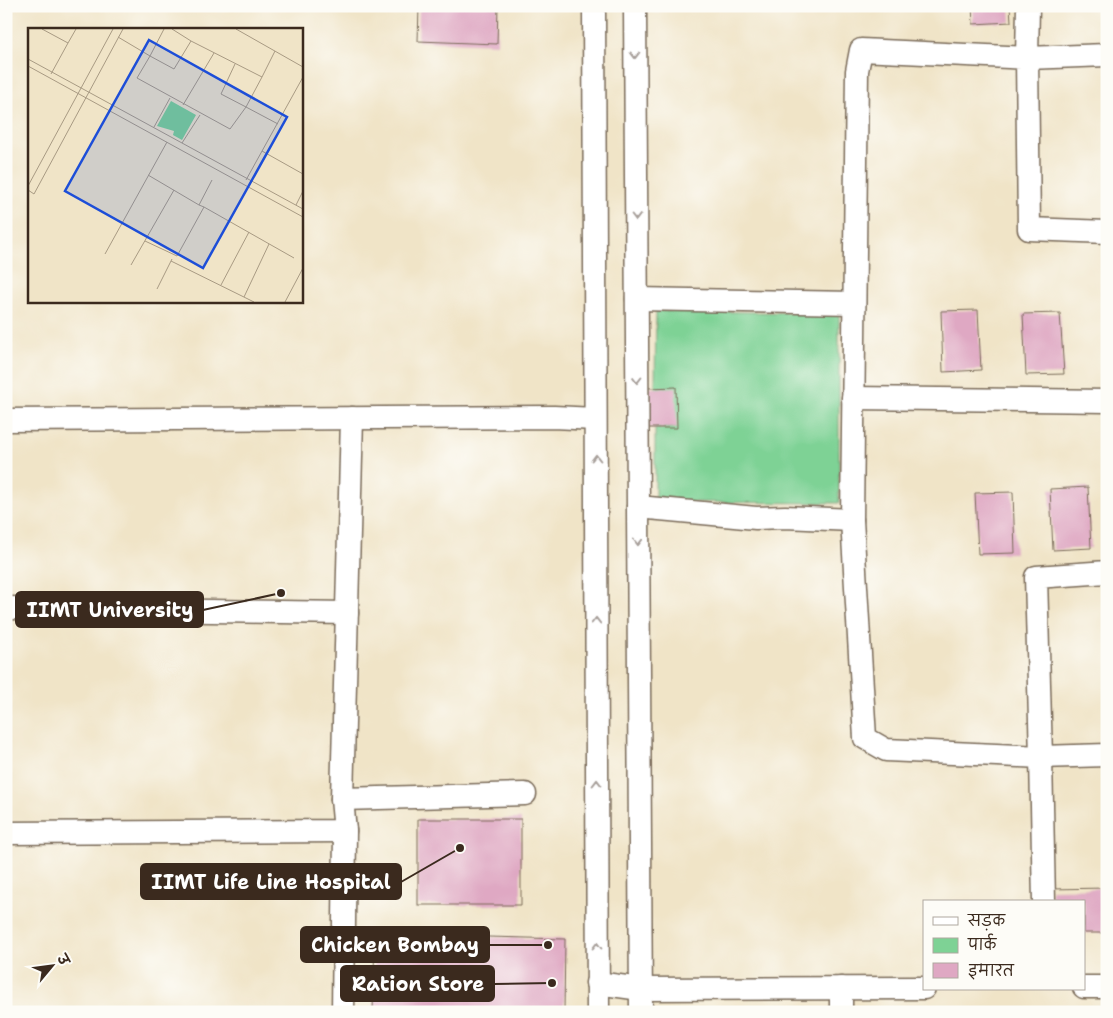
<svg xmlns="http://www.w3.org/2000/svg" width="1113" height="1018" viewBox="0 0 1113 1018" font-family="'Shantell Sans','Playpen Sans Deva',sans-serif">
	<rect width="100%" height="100%" fill="#fdfcf7"/>
	<filter id="ink" filterUnits="userSpaceOnUse"><feTurbulence type="fractalNoise" baseFrequency=".02" numOctaves="2"/><feDisplacementMap in="SourceGraphic" scale="10" xChannelSelector="R" yChannelSelector="G"/><feConvolveMatrix kernelMatrix="1 2 1 2 8 2 1 2 1" color-interpolation-filters="sRGB"/></filter>
	<filter id="wash" filterUnits="userSpaceOnUse"><feTurbulence type="fractalNoise" baseFrequency=".0096" numOctaves="4" result="noise"/><feDisplacementMap in="SourceGraphic" scale="20" xChannelSelector="R" yChannelSelector="G"/><feGaussianBlur stdDeviation="1.12" result="paint"/><feColorMatrix in="noise" values="0 0 0 0 0 0 0 0 0 0 0 0 0 0 0 0 0 1.4 0 .05"/><feComposite in="paint" operator="in"/></filter>
	<g filter="url(#wash)">
		<rect width="100%" height="100%" fill="#f0e4c7"/>
		<!-- green -->
		<polygon fill="#7ed295" stroke="#5c7e5a" points="656,311 839,313 839,503 655,502 655,428 677,428 655,388"/>
		<g id="blocks">
			<!-- building -->
			<g fill="#dfa8c3">
				<polygon points="419,6 498,6 497,44 418,41"/>
				<polygon points="972,6 1010,6 1011,22 973,24"/>
				<polygon points="978,310 981,370 943,372 941,311"/>
				<polygon points="1060,313 1064,374 1026,375 1023,314"/>
				<polygon points="676,387 677,428 648,428 648,388"/>
				<polygon points="1088,487 1091,548 1053,550 1050,489"/>
				<polygon points="1013,492 1015,553 978,554 975,493"/>
				<rect x="418" y="819" width="103" height="86"/>
				<polygon points="1107,888 1107,933 1084,933 1084,902 1051,902 1051,889"/>
				<polygon points="375,934 565,939 564,1012 373,1012"/>
			</g>
		</g>
	</g>
	<g filter="url(#ink)">
		<use href="#blocks" fill-opacity="0" stroke="#7a6b59" stroke-width="1"/>
		<g fill="none" stroke-linecap="round" stroke-linejoin="round">
			<defs>
				<g id="minor">
					<polyline points="594,6 598,1012"/>
					<polyline points="635,6 641,1012"/>
					<polyline points="1028,6 1027,58 1107,55"/>
					<polyline points="637,299 854,303"/>
					<polyline points="853,398 1107,401"/>
					<polyline points="352,418 342,799 525,794"/>
					<polyline points="6,420 554,417 595,419"/>
					<polyline points="638,507 756,518 785,517 852,520"/>
					<polyline points="1107,572 1036,577 1041,757 1107,755"/>
					<polyline points="6,608 347,613"/>
					<polyline points="6,833 345,831 342,799"/>
					<polyline points="1044,902 1041,757 886,750 865,738 852,520 857,71 861,50 1027,58 1029,229 1107,232"/>
					<polyline points="597,983 641,989 924,988"/>
					<polyline points="1084,987 1107,987"/>
					<polyline points="343,1012 345,831"/>
					<polyline points="841,1012 841,988"/>
				</g>
			</defs>
			<!-- minor casing -->
			<use href="#minor" stroke="#7a6b59" stroke-width="25"/>
			<!-- minor -->
			<use href="#minor" stroke="#fff" stroke-width="22"/>
		</g>
		<!-- one-way arrows -->
		<defs><path id="oneway-chevron" d="M-2-3.5L2.5 0L-2 3.5" fill="none" stroke-width="1.6" stroke-linecap="round" stroke-linejoin="round" transform="scale(1.25)"/></defs>
		<g stroke="#a79f9a">
			<use href="#oneway-chevron" transform="translate(635 55) rotate(90)"/>
			<use href="#oneway-chevron" transform="translate(636 217) rotate(90)"/>
			<use href="#oneway-chevron" transform="translate(637 380) rotate(90)"/>
			<use href="#oneway-chevron" transform="translate(596 458) rotate(-90)"/>
			<use href="#oneway-chevron" transform="translate(638 542) rotate(90)"/>
			<use href="#oneway-chevron" transform="translate(596 621) rotate(-90)"/>
			<use href="#oneway-chevron" transform="translate(597 783) rotate(-90)"/>
			<use href="#oneway-chevron" transform="translate(597 946) rotate(-90)"/>
		</g>
	</g>
	<!-- overview -->
	<g transform="translate(28 28)">
		<rect width="275" height="275" fill="#f0e4c7"/>
		<path d="M143,73L168,87L154,112L145,107L146,103L129,98Z" fill="#7ed295"/>
		<path fill="none" stroke="#a89a83" stroke-width="1" d="M14,1L40,15L23,46M144,1L163,13L146,41L122,28L109,50L202,101L218,79L250,96M208,1L275,39M90,9L122,28L136,1M163,13L234,49L247,23M40,15L48,1M0,31L275,181M207,36L193,66L218,79L234,49M0,38L275,189M155,77L186,25M126,99L142,70M154,115L172,87M234,123L275,146M120,147L171,177L184,152M218,152L275,49M0,158L85,1M0,162L6,166L95,1M268,177L275,163M176,179L266,230M117,213L149,228L176,179L171,177M77,226L139,114M143,233L226,274M103,237L146,162M193,257L221,204M129,261L144,231M216,269L241,216M257,274L275,240"/>
		<path fill="#1d4ed8" fill-opacity="0.15" stroke="#1d4ed8" stroke-width="2.5" d="M121,12L259,89L175,240L37,163Z"/>
		<rect width="275" height="275" fill="none" stroke="#3b2a1e" stroke-width="2.5"/>
	</g>
	<!-- callouts -->
	<path fill="none" stroke="#3b2a1e" stroke-width="2" d="M281 593L203 610M460 848L401 882M548 945L489 945M552 983L494 984"/>
	<g fill="#3b2a1e" stroke="#fdfcf7" stroke-width="2">
		<circle cx="281" cy="593" r="5"/>
		<circle cx="460" cy="848" r="5"/>
		<circle cx="548" cy="945" r="5"/>
		<circle cx="552" cy="983" r="5"/>
	</g>
	<g fill="#3b2a1e" stroke="#3b2a1e" stroke-width="2">
		<rect x="16" y="592" width="187" height="35" rx="5"/>
		<rect x="141" y="864" width="260" height="35" rx="5"/>
		<rect x="301" y="927" width="188" height="35" rx="5"/>
		<rect x="341" y="966" width="153" height="35" rx="5"/>
	</g>
	<g font-size="20" text-anchor="middle" font-weight="bold" fill="#fff">
		<text x="110" y="617">IIMT University</text>
		<text x="271" y="889">IIMT Life Line Hospital</text>
		<text x="395" y="952">Chicken Bombay</text>
		<text x="418" y="991">Ration Store</text>
	</g>
	<!-- margin -->
	<rect width="1113" height="1018" fill="none" stroke="#fdfcf7" stroke-width="25"/>
	<!-- legend -->
	<rect x="923" y="900" width="162" height="90" fill="#fdfcf7" stroke="#afa8a0"/>
	<rect x="933" y="917" width="25" height="8" fill="#ffffff" stroke="#afa8a0"/>
	<text x="968" y="926" font-size="15" fill="#3b2a1e">सड़क</text>
	<rect x="933" y="938" width="25" height="15" fill="#7ed295" stroke="#afa8a0"/>
	<text x="968" y="950" font-size="15" fill="#3b2a1e">पार्क</text>
	<rect x="933" y="963" width="25" height="15" fill="#dfa8c3" stroke="#afa8a0"/>
	<text x="968" y="976" font-size="15" fill="#3b2a1e">इमारत</text>
	<!-- north arrow -->
	<g transform="translate(52 966) rotate(61)" stroke="#fdfcf7" stroke-width="4" paint-order="stroke">
	<path d="M0-4L9 19L0 12L-9 19Z" fill="#3b2a1e"/>
	<text y="-8" font-size="14" font-weight="bold" text-anchor="middle" fill="#3b2a1e">उ</text>
	</g>
</svg>
